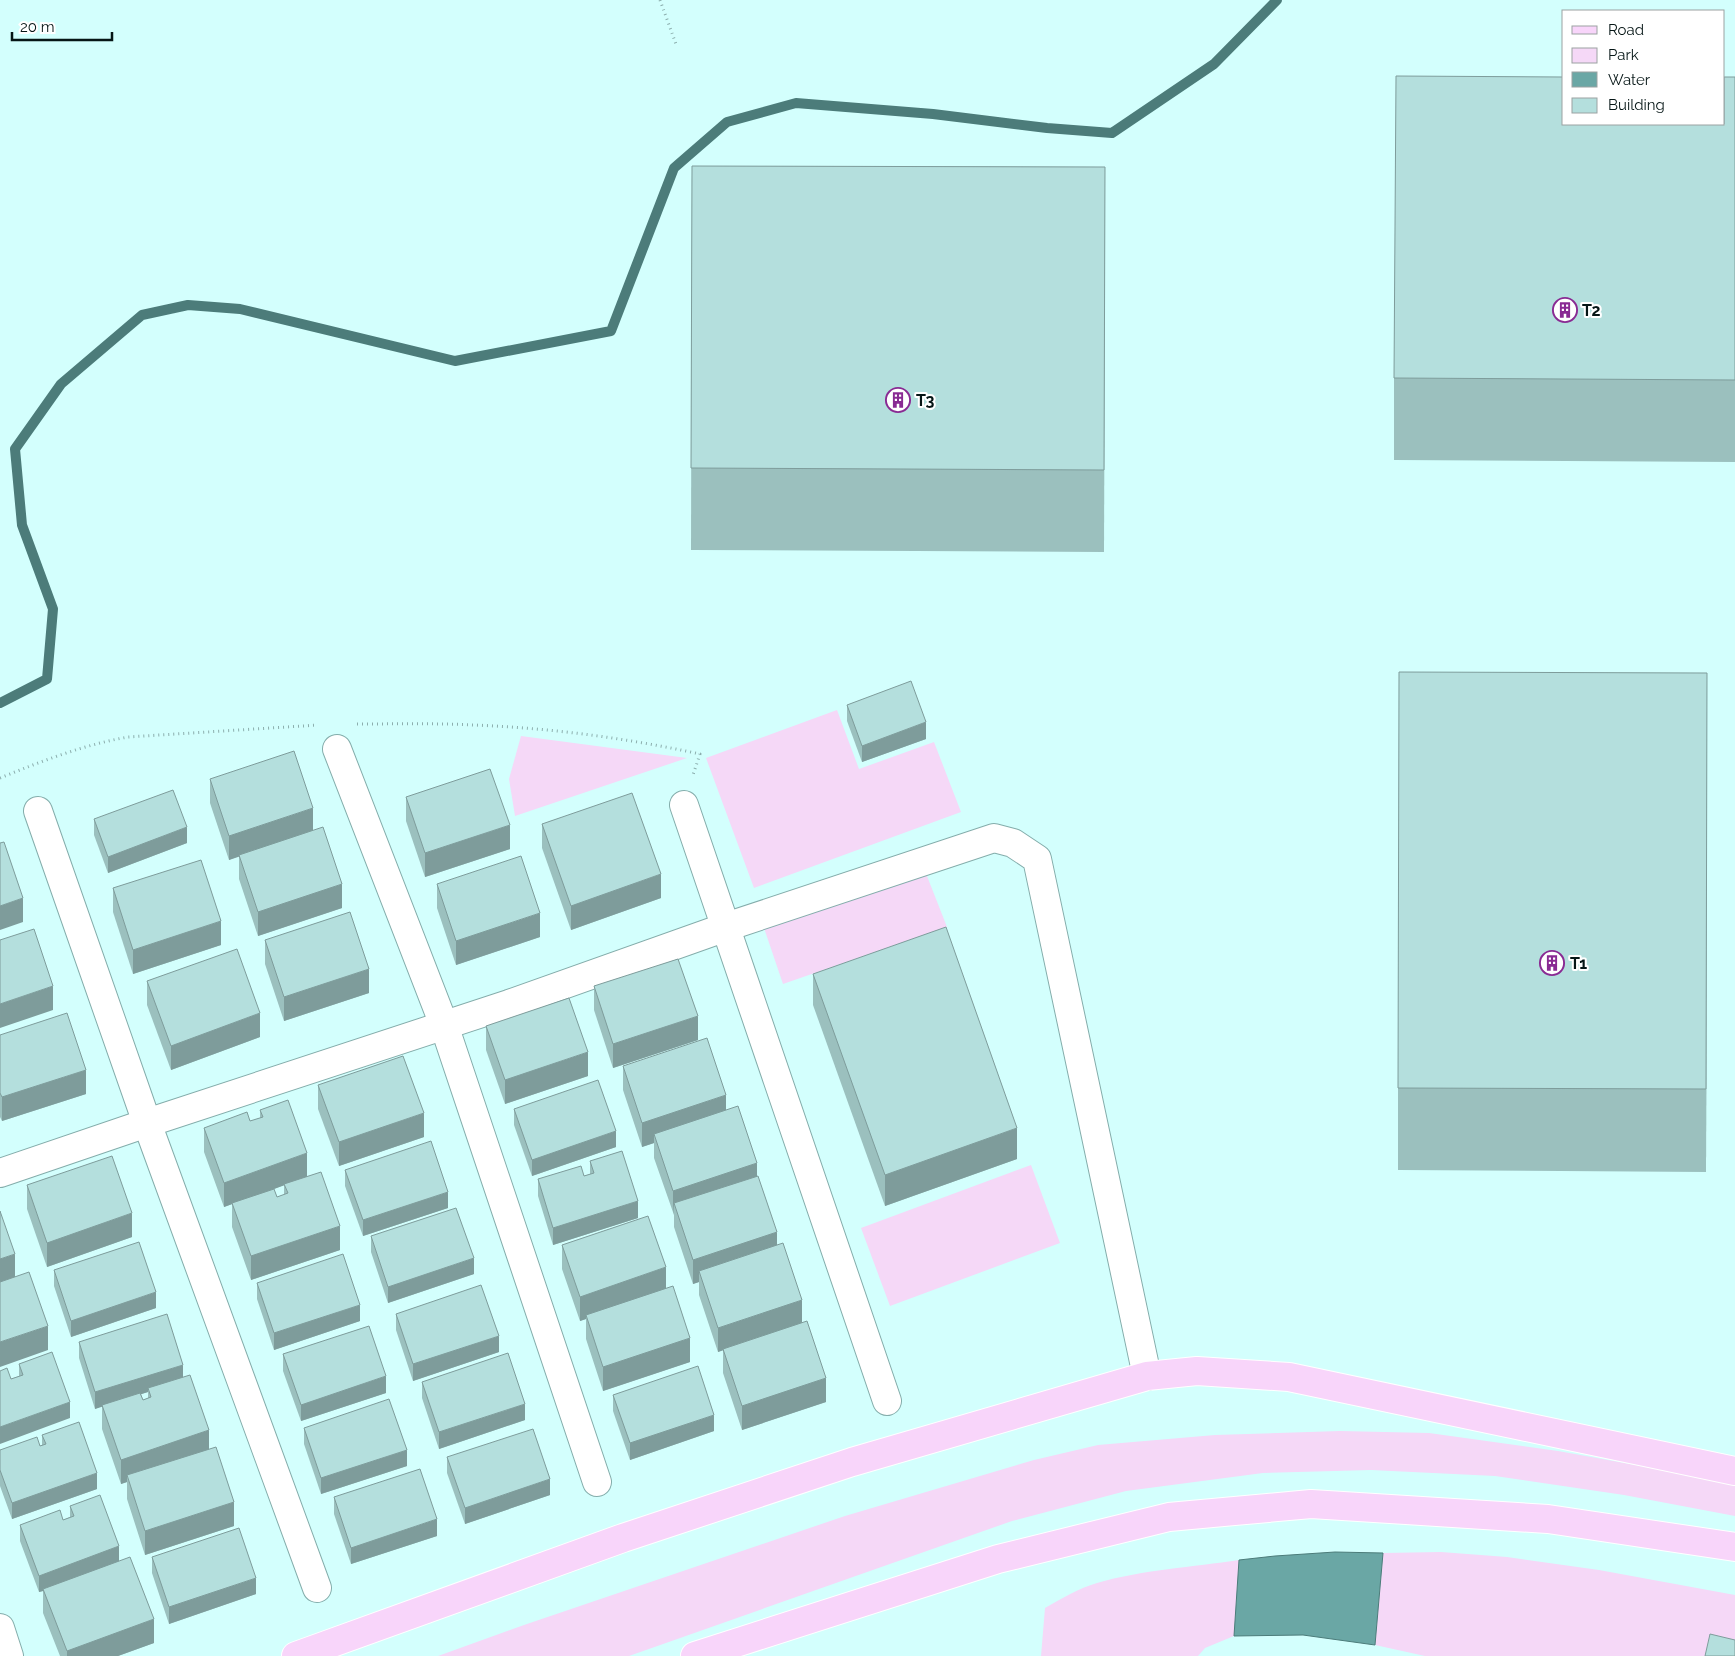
<svg xmlns="http://www.w3.org/2000/svg" width="1735" height="1656" viewBox="0 0 1735 1656" font-family="Raleway,sans-serif">
	<rect width="100%" height="100%" fill="#d3fffd"/>
	<!-- green -->
	<g fill="#f5d8f7">
		<polygon points="837,710 859,769 934,742 961,812 754,888 706,758"/>
		<polygon points="521,736 687,758 515,816 509,779"/>
		<polygon points="925,871 947,927 783,984 764,928"/>
		<polygon points="1031,1165 1060,1243 890,1306 861,1228"/>
		<polygon points="1340,1431 1429,1433 1558,1451 1735,1483 1735,1516 1624,1495 1495,1476 1371,1470 1263,1473 1126,1491 1012,1521 629,1656 438,1656 524,1625 845,1516 1034,1460 1098,1445 1215,1435"/>
		<polygon points="1441,1552 1507,1557 1599,1570 1735,1595 1735,1656 1425,1656 1375,1645 1383,1553"/>
		<path d="M1239,1560L1234,1636L1205,1648L1198,1656H1041L1045,1608C1061,1599 1079,1588 1097,1583C1141,1570 1194,1567 1239,1560Z"/>
	</g>
	<!-- water -->
	<polygon fill="#6aa7a5" stroke="#4c7c7a" points="1335,1552 1383,1553 1375,1645 1303,1635 1234,1636 1239,1560 1275,1556"/>
	<g fill="none" stroke-linecap="round" stroke-linejoin="round">
		<!-- stream -->
		<polyline stroke="#4c7c7a" stroke-width="10" points="0,703 47,679 53,609 22,525 15,449 61,384 142,315 188,305 240,309 455,361 611,331 674,168 727,122 796,103 933,114 1047,128 1112,133 1214,64 1277,0"/>
		<defs>
			<g id="minor">
				<polyline points="337,749 444,1025 597,1482"/>
				<polyline points="684,805 887,1401"/>
				<polyline points="38,811 147,1123 317,1588"/>
				<polyline points="0,1173 147,1123 509,1004 726,927 994,838 1013,843 1037,859 1147,1376"/>
				<polyline points="0,1628 9,1656"/>
			</g>
			<g id="major">
				<polyline points="296,1656 623,1538 852,1462 1147,1376 1197,1371 1289,1377 1735,1471"/>
				<polyline points="695,1656 998,1559 1169,1517 1311,1504 1548,1519 1735,1547"/>
			</g>
		</defs>
		<!-- minor casing -->
		<use href="#minor" stroke="#84adab" stroke-width="30"/>
		<!-- major casing -->
		<use href="#major" stroke="#fff" stroke-width="30"/>
		<!-- path -->
		<g stroke="#8caead" stroke-width="3" stroke-dasharray="1 4" stroke-linecap="butt">
			<polyline points="660,0 677,47"/>
			<path d="M357,724C396,724 435,723 474,725C550,728 626,738 700,754L693,775"/>
			<path d="M0,778C42,761 83,745 128,737L318,725"/>
		</g>
		<!-- minor -->
		<use href="#minor" stroke="#fff" stroke-width="28"/>
		<!-- major -->
		<use href="#major" stroke="#f8d5fa" stroke-width="28"/>
	</g>
	<!-- wall -->
	<g fill="#9bc0be" fill-rule="evenodd">
		<polygon points="1735,77 1735,462 1394,460 1394,378"/>
		<polygon points="692,166 1105,167 1104,552 691,550"/>
		<polygon points="1707,673 1706,1172 1398,1170 1398,1088"/>
		<polygon points="847,705 926,739 862,762 847,721"/>
		<polygon points="210,779 313,830 342,908 258,936 239,879 239,856 229,860 210,803"/>
		<polygon points="406,797 510,849 425,877 406,821"/>
		<polygon points="94,819 187,843 108,873 94,835"/>
		<polygon points="542,824 661,898 571,930 542,848"/>
		<polygon points="437,884 540,937 456,965 437,908"/>
		<polygon points="113,888 221,945 133,974 113,912"/>
		<polygon points="265,940 369,993 284,1021 265,964"/>
		<polygon points="813,974 1017,1159 885,1206 813,1005"/>
		<polygon points="147,981 260,1037 171,1070 147,1005"/>
		<polygon points="594,986 698,1040 613,1068 594,1010"/>
		<polygon points="486,1026 588,1076 505,1104 486,1050"/>
		<polygon points="0,1035 86,1094 2,1121 0,1117"/>
		<polygon points="623,1066 726,1110 757,1176 777,1244 826,1402 742,1430 723,1373 723,1350 718,1352 699,1295 699,1282 693,1284 674,1227 674,1215 654,1158 654,1143 642,1147 623,1090"/>
		<polygon points="318,1085 424,1137 339,1166 318,1109"/>
		<polygon points="514,1109 616,1147 532,1176 514,1125"/>
		<path d="M260,1110L307,1176L340,1250L251,1280L232,1227V1204L224,1207L204,1152V1128L250,1121L260,1118ZM284,1185V1195L277,1197L274,1189Z"/>
		<polygon points="590,1161 638,1218 553,1245 538,1196 538,1179 584,1176 590,1174"/>
		<polygon points="345,1170 448,1208 363,1236 345,1186"/>
		<polygon points="27,1185 132,1237 47,1267 27,1209"/>
		<polygon points="371,1236 474,1274 388,1303 371,1252"/>
		<polygon points="562,1245 666,1288 690,1362 603,1391 586,1339 586,1319 580,1321 562,1269"/>
		<polygon points="54,1270 156,1308 71,1337 54,1286"/>
		<polygon points="257,1283 360,1321 274,1350 257,1299"/>
		<polygon points="396,1314 499,1352 413,1381 396,1330"/>
		<path d="M79,1342L183,1377L209,1449L234,1526L145,1555L127,1499V1482L121,1484L102,1429V1406L95,1409L79,1358ZM148,1392V1398L143,1400L141,1394Z"/>
		<polygon points="283,1354 386,1393 301,1421 283,1371"/>
		<polygon points="19,1364 70,1418 11,1379 19,1376"/>
		<polygon points="422,1382 525,1420 439,1449 422,1398"/>
		<polygon points="613,1395 714,1431 630,1460 613,1411"/>
		<polygon points="304,1428 407,1466 321,1494 304,1444"/>
		<polygon points="42,1435 97,1489 12,1519 0,1486 0,1450 40,1446 42,1445"/>
		<polygon points="447,1457 550,1495 465,1524 447,1473"/>
		<polygon points="334,1497 437,1536 351,1564 334,1514"/>
		<polygon points="70,1506 119,1561 154,1643 118,1656 60,1656 43,1613 43,1591 39,1592 20,1541 20,1525 63,1520 70,1517"/>
		<polygon points="152,1557 256,1594 169,1624 152,1573"/>
	</g>
	<!-- shaded-wall -->
	<g fill="#7e9c9b">
		<polygon points="1105,167 1105,249 1104,552"/>
		<polygon points="926,722 926,739 862,762 862,746"/>
		<polygon points="1707,755 1706,1172 1706,1089"/>
		<polygon points="313,808 313,832 229,860 229,836"/>
		<polygon points="510,825 510,849 425,877 425,853"/>
		<polygon points="187,827 187,843 108,873 108,857"/>
		<polygon points="661,874 661,898 571,930 571,906"/>
		<polygon points="342,884 342,908 258,936 258,912"/>
		<polygon points="23,898 23,922 0,930 0,906"/>
		<polygon points="540,913 540,937 456,965 456,941"/>
		<polygon points="221,921 221,945 133,974 133,950"/>
		<polygon points="369,969 369,993 284,1021 284,997"/>
		<polygon points="53,986 53,1010 0,1028 0,1004"/>
		<polygon points="260,1013 260,1037 171,1070 171,1046"/>
		<polygon points="698,1016 698,1040 613,1068 613,1044"/>
		<polygon points="588,1052 588,1076 505,1104 505,1080"/>
		<polygon points="86,1070 86,1094 2,1121 2,1097"/>
		<polygon points="726,1095 726,1119 654,1134 654,1143 642,1147 642,1123"/>
		<polygon points="424,1113 424,1137 339,1166 339,1142"/>
		<polygon points="1017,1128 1017,1159 885,1206 885,1175"/>
		<polygon points="616,1131 616,1147 532,1176 532,1160"/>
		<polygon points="307,1153 307,1177 224,1207 224,1183"/>
		<polygon points="757,1163 757,1187 674,1203 673,1215 673,1191"/>
		<polygon points="448,1192 448,1208 363,1236 363,1220"/>
		<polygon points="638,1201 638,1218 553,1245 553,1228"/>
		<polygon points="132,1213 132,1237 47,1267 47,1243"/>
		<polygon points="340,1226 340,1250 251,1280 251,1256"/>
		<polygon points="777,1232 777,1256 699,1271 699,1282 693,1284 693,1260"/>
		<polygon points="15,1254 15,1278 0,1283 0,1259"/>
		<polygon points="474,1258 474,1274 388,1303 388,1287"/>
		<polygon points="666,1267 666,1291 586,1315 586,1319 580,1321 580,1297"/>
		<polygon points="156,1292 156,1308 71,1337 71,1321"/>
		<polygon points="802,1300 802,1324 718,1352 718,1328"/>
		<polygon points="360,1305 360,1321 274,1350 274,1333"/>
		<polygon points="48,1326 48,1350 0,1367 0,1342"/>
		<polygon points="499,1336 499,1352 413,1381 413,1364"/>
		<polygon points="690,1338 690,1362 603,1391 603,1367"/>
		<polygon points="183,1365 183,1381 148,1388 148,1392 95,1409 95,1392"/>
		<polygon points="386,1376 386,1393 301,1421 301,1405"/>
		<polygon points="826,1378 826,1402 742,1430 742,1406"/>
		<polygon points="70,1402 70,1418 0,1444 0,1427"/>
		<polygon points="525,1404 525,1420 439,1449 439,1432"/>
		<polygon points="714,1415 714,1431 630,1460 630,1443"/>
		<polygon points="209,1430 209,1454 127,1475 127,1482 121,1484 121,1460"/>
		<polygon points="407,1450 407,1466 321,1494 321,1478"/>
		<polygon points="97,1473 97,1489 12,1519 12,1503"/>
		<polygon points="550,1479 550,1495 465,1524 465,1508"/>
		<polygon points="234,1502 234,1526 145,1555 145,1531"/>
		<polygon points="437,1519 437,1536 351,1564 351,1548"/>
		<polygon points="119,1546 119,1563 43,1589 43,1591 39,1592 39,1576"/>
		<polygon points="256,1578 256,1594 169,1624 169,1607"/>
		<polygon points="154,1619 154,1643 118,1656 67,1656 67,1651"/>
	</g>
	<!-- building -->
	<g fill="#b4dfdd" stroke="#7e9c9b">
		<polygon points="1396,76 1564,77 1564,124 1724,124 1724,77 1735,77 1735,380 1394,378"/>
		<polygon points="692,166 1105,167 1104,470 691,468"/>
		<polygon points="1399,672 1707,673 1706,1089 1398,1088"/>
		<polygon points="911,681 926,722 862,746 847,705"/>
		<polygon points="294,751 313,808 229,836 210,779"/>
		<polygon points="490,769 510,825 425,853 406,797"/>
		<polygon points="173,790 187,827 108,857 94,819"/>
		<polygon points="632,793 661,874 571,906 542,824"/>
		<polygon points="323,827 342,884 258,912 239,855"/>
		<polygon points="4,842 23,898 0,906 0,843"/>
		<polygon points="521,856 540,913 456,941 437,884"/>
		<polygon points="201,860 221,921 133,950 113,888"/>
		<polygon points="350,912 369,969 284,997 265,940"/>
		<polygon points="946,927 1017,1128 885,1175 813,974"/>
		<polygon points="34,929 53,986 0,1004 0,940"/>
		<polygon points="237,949 260,1013 171,1046 147,981"/>
		<polygon points="678,959 698,1016 613,1044 594,986"/>
		<polygon points="569,998 588,1052 505,1080 486,1026"/>
		<polygon points="67,1013 86,1070 2,1097 0,1093 0,1035"/>
		<polygon points="707,1038 726,1095 642,1123 623,1066"/>
		<polygon points="403,1056 424,1113 339,1142 318,1085"/>
		<polygon points="598,1080 616,1131 532,1160 514,1109"/>
		<polygon points="288,1100 307,1153 224,1183 204,1128 247,1112 250,1121 263,1117 260,1110"/>
		<polygon points="738,1106 757,1163 673,1191 654,1134"/>
		<polygon points="431,1141 448,1192 363,1220 345,1170"/>
		<polygon points="622,1151 638,1201 553,1228 538,1179 581,1166 584,1176 594,1173 590,1161"/>
		<polygon points="112,1156 132,1213 47,1243 27,1185"/>
		<polygon points="321,1172 340,1226 251,1256 232,1203 274,1189 277,1197 288,1193 284,1184"/>
		<polygon points="758,1176 777,1232 693,1260 674,1203"/>
		<polygon points="456,1208 474,1258 388,1287 371,1236"/>
		<polygon points="0,1211 15,1254 0,1259"/>
		<polygon points="648,1216 666,1267 580,1297 562,1245"/>
		<polygon points="139,1242 156,1292 71,1321 54,1270"/>
		<polygon points="783,1243 802,1300 718,1328 699,1271"/>
		<polygon points="343,1254 360,1305 274,1333 257,1283"/>
		<polygon points="29,1272 48,1326 0,1342 0,1282"/>
		<polygon points="481,1285 499,1336 413,1364 396,1314"/>
		<polygon points="673,1286 690,1338 603,1367 586,1315"/>
		<polygon points="167,1314 183,1365 95,1392 79,1342"/>
		<polygon points="807,1321 826,1378 742,1406 723,1349"/>
		<polygon points="369,1326 386,1376 301,1405 283,1354"/>
		<polygon points="52,1352 70,1402 0,1427 0,1371 7,1368 11,1379 23,1375 19,1364"/>
		<polygon points="508,1353 525,1404 439,1432 422,1382"/>
		<polygon points="698,1366 714,1415 630,1443 613,1395"/>
		<polygon points="190,1375 209,1430 121,1460 102,1405 140,1393 143,1400 151,1397 148,1388"/>
		<polygon points="389,1399 407,1450 321,1478 304,1428"/>
		<polygon points="79,1422 97,1473 12,1503 0,1470 0,1450 37,1437 40,1446 46,1444 42,1435"/>
		<polygon points="533,1429 550,1479 465,1508 447,1457"/>
		<polygon points="216,1447 234,1502 145,1531 127,1475"/>
		<polygon points="420,1469 437,1519 351,1548 334,1497"/>
		<polygon points="100,1495 119,1546 39,1576 20,1525 60,1510 63,1520 74,1516 70,1506"/>
		<polygon points="239,1528 256,1578 169,1607 152,1557"/>
		<polygon points="130,1557 154,1619 67,1651 43,1589"/>
		<polygon points="1710,1634 1735,1640 1735,1656 1705,1656"/>
	</g>
	<!-- icons -->
	<defs>
		<symbol id="building-ring" viewBox="-11 -11 22 22"><circle r="9.5" fill="#fff" stroke="#892a93" stroke-width="1.5"/><path d="M-4-6H4V6H1V3H-1V6H-4ZM-2.5-4.3h1.7v1.8h-1.7ZM.8-4.3h1.7v1.8H.8ZM-2.5-1h1.7V.8h-1.7ZM.8-1h1.7V.8H.8Z" fill="#892a93"/></symbol>
	</defs>
	<g fill-rule="evenodd">
		<use href="#building-ring" x="1551" y="296" width="28" height="28"/>
		<use href="#building-ring" x="884" y="386" width="28" height="28"/>
		<use href="#building-ring" x="1538" y="949" width="28" height="28"/>
	</g>
	<g text-anchor="middle" stroke-width="4" stroke-linejoin="round" paint-order="stroke">
		<!-- poi labels -->
		<g font-size="16" font-weight="bold" fill="#061616" stroke="#fff" text-anchor="start">
			<text x="1582" y="316">T2</text>
			<text x="916" y="406">T3</text>
			<text x="1570" y="969">T1</text>
		</g>
	</g>
	<!-- legend -->
	<rect x="1562" y="10" width="162" height="115" fill="#ffffff" stroke="#9ba2a2"/>
	<rect x="1572" y="26" width="25" height="8" fill="#f8d5fa" stroke="#9ba2a2"/>
	<text x="1608" y="35" font-size="15" fill="#061616">Road</text>
	<rect x="1572" y="48" width="25" height="15" fill="#f5d8f7" stroke="#9ba2a2"/>
	<text x="1608" y="60" font-size="15" fill="#061616">Park</text>
	<rect x="1572" y="72" width="25" height="15" fill="#6aa7a5" stroke="#9ba2a2"/>
	<text x="1608" y="85" font-size="15" fill="#061616">Water</text>
	<rect x="1572" y="98" width="25" height="15" fill="#b4dfdd" stroke="#9ba2a2"/>
	<text x="1608" y="110" font-size="15" fill="#061616">Building</text>
	<!-- scale -->
	<path d="M12 32v8h100v-8" fill="none" stroke="#061616" stroke-width="2.5"/>
	<text x="20" y="32" font-size="15" fill="#061616" stroke="#ffffff" stroke-width="4" paint-order="stroke">20 m</text>
</svg>
